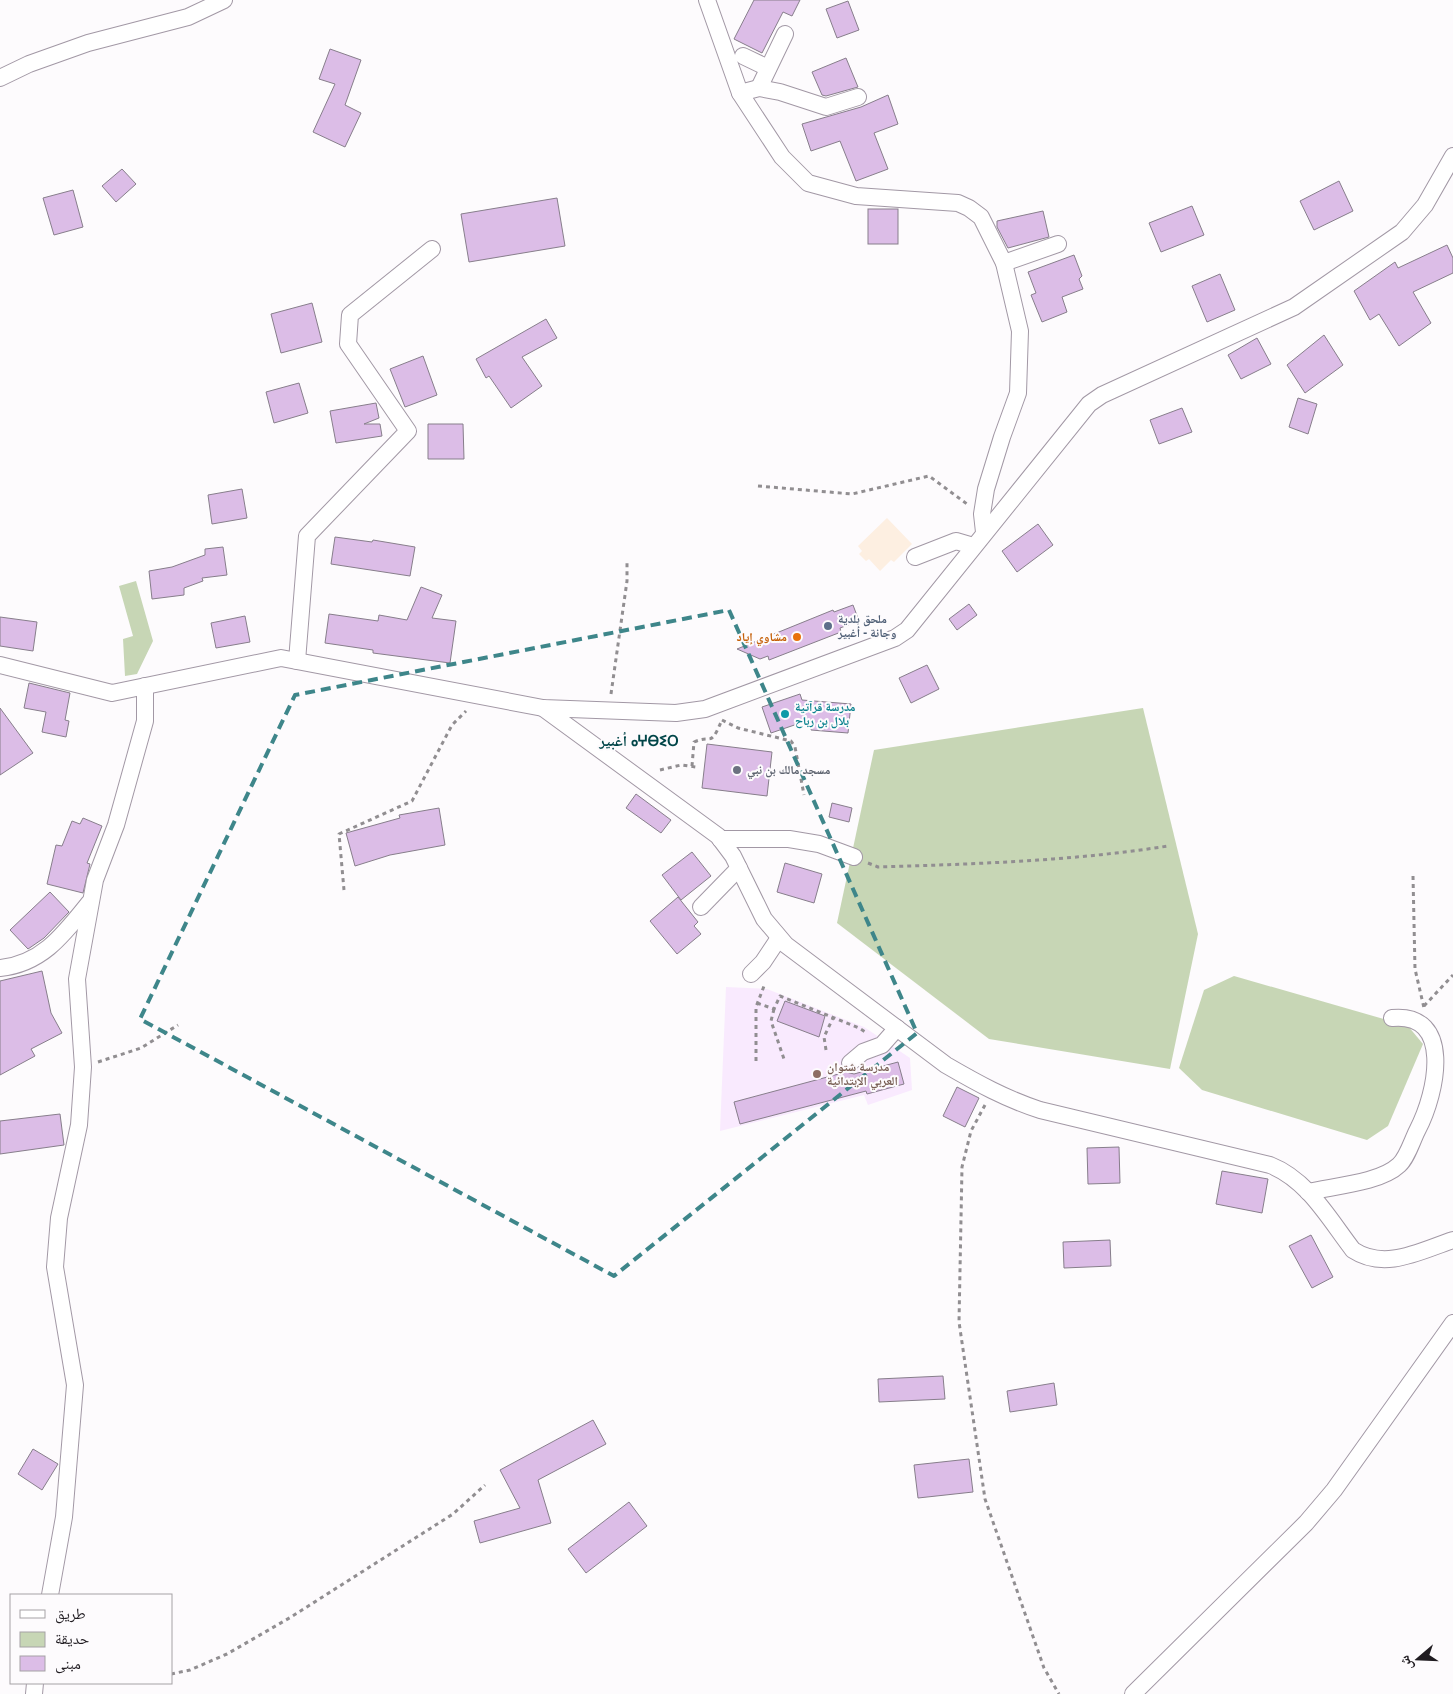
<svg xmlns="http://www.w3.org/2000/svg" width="1453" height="1694" viewBox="0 0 1453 1694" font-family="'Open Sans','Noto Naskh Arabic','Noto Sans Tifinagh',sans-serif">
	<rect width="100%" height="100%" fill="#fdfbfd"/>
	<!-- built -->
	<polygon fill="#f9eafe" points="726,987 767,989 864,1027 910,1058 912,1090 868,1105 864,1095 720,1131"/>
	<!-- medical -->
	<polygon fill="#fdefe1" points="887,518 912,544 894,562 891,560 880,571 869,559 866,561 859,554 862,551 858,546"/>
	<!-- green -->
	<g fill="#c7d6b5">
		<polygon points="136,581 153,641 137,674 125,676 123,639 133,636 119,586"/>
		<polygon points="1143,708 1198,934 1170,1069 989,1039 837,923 874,750"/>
		<polygon points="1234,976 1408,1026 1423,1044 1388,1126 1367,1140 1202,1090 1179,1068 1204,990"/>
	</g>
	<!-- building -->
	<g fill="#dcbde7" stroke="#877e8b">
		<polygon points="754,0 800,0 792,16 783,12 762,53 734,39"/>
		<polygon points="848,1 859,30 837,38 826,9"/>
		<polygon points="330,49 361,60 345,105 361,113 345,147 313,132 335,84 319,79"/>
		<polygon points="846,58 858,87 826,96 822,95 812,72"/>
		<polygon points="888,95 898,124 874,133 888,169 856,181 840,141 811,151 802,124 861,107"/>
		<polygon points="122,169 136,184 116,202 102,186"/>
		<polygon points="1339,181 1353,211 1314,230 1300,201"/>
		<polygon points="73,190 83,227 54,235 43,198"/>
		<polygon points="557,198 565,246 469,262 461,214"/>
		<polygon points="1192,206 1204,235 1161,252 1149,223"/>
		<rect x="868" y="209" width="30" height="35"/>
		<polygon points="1043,211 1049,237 1008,248 997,227 997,221"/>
		<polygon points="1447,245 1453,258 1453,273 1413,292 1431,323 1399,346 1379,314 1370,320 1354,291 1395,262 1398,268"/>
		<polygon points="1074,255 1082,276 1079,279 1083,289 1062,297 1067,312 1042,322 1031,295 1036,293 1028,272"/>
		<polygon points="1220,274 1235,310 1207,322 1192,286"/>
		<polygon points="312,303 322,342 281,353 271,314"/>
		<polygon points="546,319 557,338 522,357 542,386 511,408 489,376 486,378 476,359"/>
		<polygon points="1324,335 1343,365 1305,393 1287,365"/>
		<polygon points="1257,338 1271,364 1241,379 1228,355"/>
		<polygon points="423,356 437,395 405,407 390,369"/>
		<polygon points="299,383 308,413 274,423 266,392"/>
		<polygon points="1298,398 1317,404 1308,434 1289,427"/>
		<polygon points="376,403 379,418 364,424 380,424 382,436 336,443 330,411"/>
		<polygon points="1182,408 1192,432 1159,444 1150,420"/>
		<polygon points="428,424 463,424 464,459 428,459"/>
		<polygon points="242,489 247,518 212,524 208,495"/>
		<polygon points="1038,524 1053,545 1017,572 1002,551"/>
		<polygon points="335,537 372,542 373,540 415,547 410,576 331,564"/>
		<polygon points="223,547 227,575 202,578 203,581 184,588 184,595 152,599 149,571 172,567 205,555 205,549"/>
		<polygon points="421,587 442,595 432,618 456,621 450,663 373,653 373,650 325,643 329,614 378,621 379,615 407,620"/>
		<polygon points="969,604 977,615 957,630 949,619"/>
		<polygon points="853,605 859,621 840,628 841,632 769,660 768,656 760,659 737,649 833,610 834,612"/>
		<polygon points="245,616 250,642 216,648 211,623"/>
		<polygon points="0,617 37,622 33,651 0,646"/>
		<polygon points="927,665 939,689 911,703 899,678"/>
		<polygon points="29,683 70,693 65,720 69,721 66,737 42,732 46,712 24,708"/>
		<polygon points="800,694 802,700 851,704 848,733 811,730 812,719 771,733 762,707"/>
		<polygon points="0,708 33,753 0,775"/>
		<polygon points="707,744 772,752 767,796 702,788"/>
		<polygon points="636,794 671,820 661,833 626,808"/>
		<polygon points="832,803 852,808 849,822 829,817"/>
		<polygon points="439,808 445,845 390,855 355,866 346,833 400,818 399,815"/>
		<polygon points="83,818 102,826 87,863 90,864 83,893 47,884 56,845 62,846 72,821 80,824"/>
		<polygon points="692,852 711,876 681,900 662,875"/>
		<polygon points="785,863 822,874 814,903 777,892"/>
		<polygon points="50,892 69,912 44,938 28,949 10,930"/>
		<polygon points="678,897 698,922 694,926 701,934 677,954 650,921"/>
		<polygon points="42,971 51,1013 62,1033 31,1049 35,1056 0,1075 0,981"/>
		<polygon points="785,1001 825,1016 819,1037 777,1021"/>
		<polygon points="898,1062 904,1084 867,1094 866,1091 740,1124 734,1102 846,1072 854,1074"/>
		<polygon points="957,1087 979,1098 965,1127 943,1116"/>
		<polygon points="60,1114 64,1145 0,1154 0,1121"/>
		<polygon points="1119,1147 1120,1183 1088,1184 1087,1148"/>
		<polygon points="1222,1171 1268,1179 1262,1213 1216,1204"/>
		<polygon points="1311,1235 1333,1277 1312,1288 1289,1246"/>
		<polygon points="1110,1240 1111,1266 1064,1268 1063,1242"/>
		<polygon points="943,1376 945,1399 879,1402 878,1379"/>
		<polygon points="1054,1383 1057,1405 1010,1412 1007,1391"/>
		<polygon points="593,1420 606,1444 538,1480 551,1523 480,1543 474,1521 520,1508 500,1470"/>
		<polygon points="33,1449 58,1464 42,1490 18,1474"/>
		<polygon points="969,1459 973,1492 918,1498 914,1465"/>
		<polygon points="629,1502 647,1526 586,1573 568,1549"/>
	</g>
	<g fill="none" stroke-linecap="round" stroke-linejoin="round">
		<defs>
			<g id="minor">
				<polyline points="707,0 740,93 782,157 808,183 856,196 958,203 969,208 981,217 1004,263 1020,331 1018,393 1002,437 986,489 982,514 984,532"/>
				<polyline points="743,56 768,68"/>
				<polyline points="0,78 29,64 88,43 188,17 224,0"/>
				<polyline points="759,88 785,34"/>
				<polyline points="740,93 759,88 780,92 826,107 858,97"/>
				<polyline points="1004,263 1058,244"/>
				<polyline points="915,557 956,541 973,546"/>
				<polyline points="297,661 307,536 408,431 348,344 350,315 432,249"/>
				<polyline points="0,665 112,693 281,658 543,708 676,713 705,709 895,638 907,630 1089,404 1102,395 1294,307 1402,232 1425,205 1453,156"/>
				<path d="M543,708L718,836L733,856L764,919L786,945L946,1065C977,1083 1006,1099 1040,1110L1270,1165C1308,1180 1329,1219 1353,1250C1385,1271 1420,1251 1453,1240"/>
				<polyline points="720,839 789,839 819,844 854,857"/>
				<polyline points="701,907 739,868"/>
				<path d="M0,968C42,964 64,934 89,903"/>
				<polyline points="751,974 763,962 779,938"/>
				<polyline points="850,1063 863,1052 882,1045 897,1028"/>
				<path d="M1308,1192C1334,1186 1380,1183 1399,1165C1407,1158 1412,1141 1417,1131C1438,1091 1453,1012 1392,1018"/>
				<polyline points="50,1595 64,1517 75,1385 55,1267 59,1218 79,1125 83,1067 77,979 95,880 116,825 145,721 145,686"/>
				<polyline points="34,1694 35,1683"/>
				<polyline points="1133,1694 1306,1523 1334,1490 1453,1323"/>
			</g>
		</defs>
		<!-- minor casing -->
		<use href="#minor" stroke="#a298a5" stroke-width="18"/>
		<!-- path -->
		<g stroke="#918e91" stroke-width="3" stroke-dasharray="4 4" stroke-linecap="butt">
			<polyline points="758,486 852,494 929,476 967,504"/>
			<polyline points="611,694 627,581 627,562"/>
			<polyline points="722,720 738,728 791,741 795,747 804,795"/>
			<path d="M692,766L694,742C712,734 710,748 721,722"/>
			<polyline points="660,770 681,765 696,767"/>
			<path d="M868,863L878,867C975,864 1072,861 1168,846"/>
			<polyline points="1413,876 1415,969 1424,1008"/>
			<polyline points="344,890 339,834 412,801 452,725 466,711"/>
			<polyline points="757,1003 774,1009 780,996 859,1028 867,1033"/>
			<polyline points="1424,1006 1453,975"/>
			<polyline points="774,1009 771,1021 784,1059"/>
			<polyline points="826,1050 824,1037 833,1018"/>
			<polyline points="756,1061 756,1007 764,986"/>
			<polyline points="98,1062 141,1048 178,1025"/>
			<polyline points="985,1105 971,1131 962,1167 959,1322 985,1499 1044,1668 1059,1694"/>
			<polyline points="171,1674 190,1670 227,1654 291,1617 453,1514 485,1485"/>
		</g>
		<!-- minor -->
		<use href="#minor" stroke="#fff" stroke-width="16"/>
	</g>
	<!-- marked area -->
	<path fill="none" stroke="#3e868a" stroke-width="4" stroke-dasharray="10 6" stroke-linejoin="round" d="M729,610L917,1033L614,1276L140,1019L295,695Z"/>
	<!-- markers -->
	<circle fill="#5c6f8a" stroke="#fdfbfd" stroke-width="2" cx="828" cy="626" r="5"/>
	<circle fill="#e8710a" stroke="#fdfbfd" stroke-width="2" cx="797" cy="637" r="5"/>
	<circle fill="#0f9aa8" stroke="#fdfbfd" stroke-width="2" cx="785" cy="714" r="5"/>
	<circle fill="#6b7280" stroke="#fdfbfd" stroke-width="2" cx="737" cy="770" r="5"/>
	<circle fill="#8d6e63" stroke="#fdfbfd" stroke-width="2" cx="817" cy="1074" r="5"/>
	<g text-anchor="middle" stroke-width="4" stroke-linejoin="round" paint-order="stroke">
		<!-- service labels -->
		<g font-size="12" font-weight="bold" fill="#4e5e75" stroke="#fdfbfd" text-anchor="start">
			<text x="838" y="623">ملحق بلدية<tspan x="838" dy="14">وجانة - أغبير</tspan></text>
		</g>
		<!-- food labels -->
		<g font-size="12" font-weight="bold" fill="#c56008" stroke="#fdfbfd" text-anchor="end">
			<text x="787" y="641">مشاوي إياد</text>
		</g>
		<!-- culture labels -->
		<g font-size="12" font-weight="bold" fill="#0d838f" stroke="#fdfbfd" text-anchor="start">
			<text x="795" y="711">مدرسة قرآتية<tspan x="795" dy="14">بلال بن رباح</tspan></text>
		</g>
		<!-- worship labels -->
		<g font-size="12" font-weight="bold" fill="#5b616d" stroke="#fdfbfd" text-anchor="start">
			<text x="747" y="774">مسجد مالك بن نبي</text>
		</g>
		<!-- education labels -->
		<g font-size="12" font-weight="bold" fill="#785e54" stroke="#fdfbfd" text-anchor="start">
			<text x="827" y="1071">مدرسة شتوان<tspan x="827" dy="14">العربي الإبتدائية</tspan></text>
		</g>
		<!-- quarter labels -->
		<g font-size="15" font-weight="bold" fill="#004548" stroke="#fdfbfd">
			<text x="639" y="746">أغبير ⴰⵖⴱⵉⵔ</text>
		</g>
	</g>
	<!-- legend -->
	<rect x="10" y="1594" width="162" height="90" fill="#fdfbfd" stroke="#a5a2a5"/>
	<rect x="20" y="1610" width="25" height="8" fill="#ffffff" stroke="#a5a2a5"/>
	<text x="55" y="1619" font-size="15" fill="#201c21">طريق</text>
	<rect x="20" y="1632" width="25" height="15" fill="#c7d6b5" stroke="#a5a2a5"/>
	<text x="55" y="1644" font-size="15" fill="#201c21">حديقة</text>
	<rect x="20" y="1656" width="25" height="15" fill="#dcbde7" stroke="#a5a2a5"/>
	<text x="55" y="1669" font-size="15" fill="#201c21">مبنى</text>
	<!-- north arrow -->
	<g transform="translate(1418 1659) rotate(251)" stroke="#fdfbfd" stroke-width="4" paint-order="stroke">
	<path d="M0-4L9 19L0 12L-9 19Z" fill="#201c21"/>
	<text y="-8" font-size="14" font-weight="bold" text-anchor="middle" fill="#201c21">ش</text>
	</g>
</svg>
